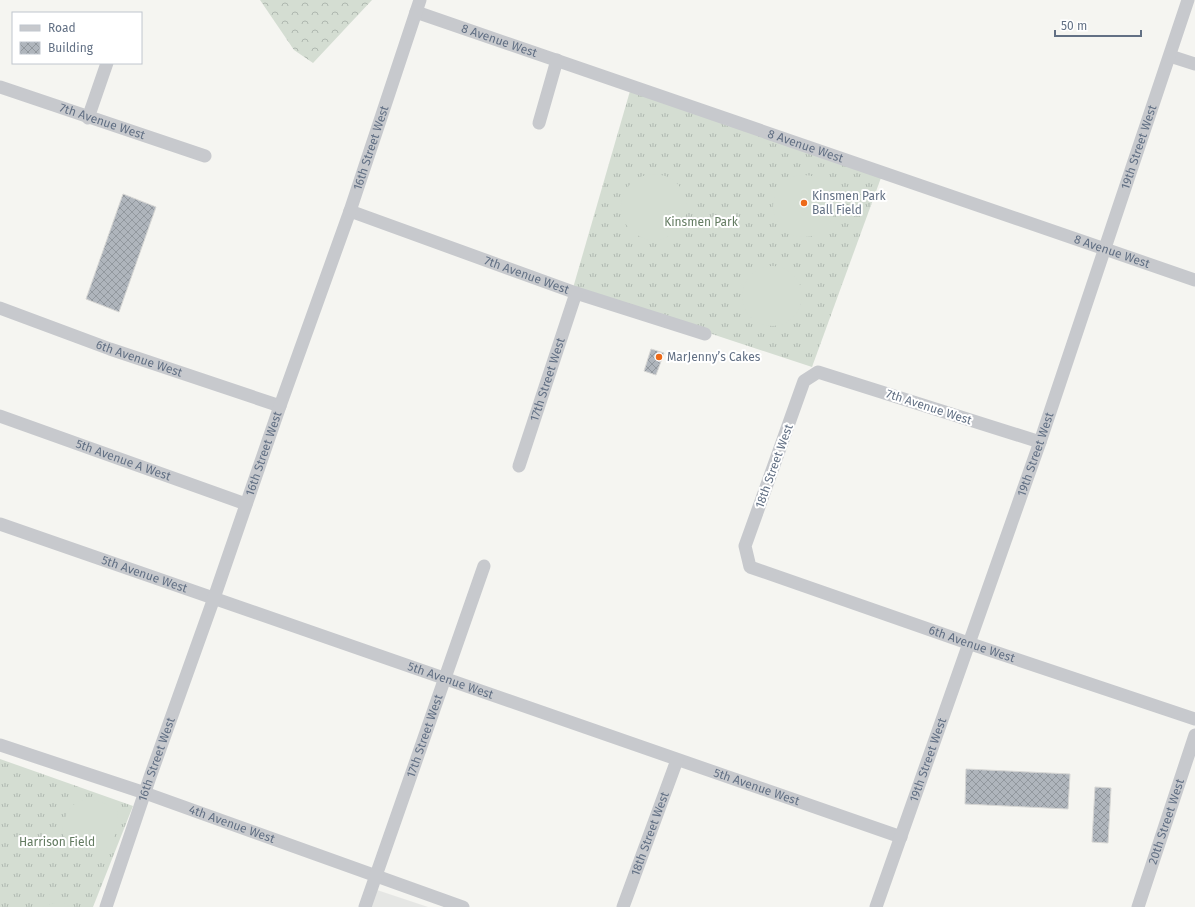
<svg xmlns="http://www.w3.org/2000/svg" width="1195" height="907" viewBox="0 0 1195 907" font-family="'Fira Sans',sans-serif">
	<defs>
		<pattern id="grass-tufts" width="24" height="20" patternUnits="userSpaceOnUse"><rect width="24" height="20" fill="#d4ddd2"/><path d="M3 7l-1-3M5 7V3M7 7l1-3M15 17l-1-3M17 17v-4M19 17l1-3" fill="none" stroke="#afb8b0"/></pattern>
		<pattern id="forest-crowns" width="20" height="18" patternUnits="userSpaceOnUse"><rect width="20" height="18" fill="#d4ddd2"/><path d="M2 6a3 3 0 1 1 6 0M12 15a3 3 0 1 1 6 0" fill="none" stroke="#afb8b0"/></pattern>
		<pattern id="building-cross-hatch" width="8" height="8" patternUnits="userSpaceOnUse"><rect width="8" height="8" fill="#afb5bc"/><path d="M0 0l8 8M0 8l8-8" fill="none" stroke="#92989e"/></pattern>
	</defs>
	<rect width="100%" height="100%" fill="#f5f5f1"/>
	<!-- built -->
	<polygon fill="#e5e6e4" points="377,890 428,907 371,907"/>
	<!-- grass -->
	<g fill="url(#grass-tufts)">
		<polygon points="630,91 882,175 812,367 573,288"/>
		<polygon points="0,759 133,806 93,907 0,907"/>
	</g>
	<!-- forest -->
	<polygon fill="url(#forest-crowns)" points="260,0 372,0 313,63 294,50"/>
	<!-- pitch -->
	<g fill="#d4ddd2">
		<circle cx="654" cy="207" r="33"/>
		<circle cx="804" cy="206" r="31"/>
		<circle cx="772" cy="296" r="30"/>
		<path d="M89,799L101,802L117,809C117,819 118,830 113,840C100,866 49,847 66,816C71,804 77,801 89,799Z"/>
		<polygon points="53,903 66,904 71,907 42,907"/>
	</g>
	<!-- building -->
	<g fill="url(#building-cross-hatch)" stroke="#d6d6d4">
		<polygon points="123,194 156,207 119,312 86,299"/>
		<polygon points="651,349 664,353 656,375 644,371"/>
		<polygon points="966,769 1070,774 1068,809 965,804"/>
		<polygon points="1095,787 1111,788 1108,843 1092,842"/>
	</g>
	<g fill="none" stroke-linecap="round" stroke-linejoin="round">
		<!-- minor -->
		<g stroke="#c7c9cd" stroke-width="13">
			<path id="s1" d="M416,12L1195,280"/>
			<polyline points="1170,56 1195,64"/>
			<path id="s2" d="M0,87L205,156"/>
			<polyline points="88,118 107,63"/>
			<polyline points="539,123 557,60"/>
			<path id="s3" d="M350,211L576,293L705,334"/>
			<path id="s4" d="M0,308L110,349L280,406"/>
			<path id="s5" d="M0,416L246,504"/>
			<path id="s6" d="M1040,442L818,372L804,381L745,546L750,567L968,643L1195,719"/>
			<path id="s7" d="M519,466L576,293"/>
			<path id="s8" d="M0,524L901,837"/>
			<path id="s9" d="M0,745L145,793L463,907"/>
			<path id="s10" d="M106,907L150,777L214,598L280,406L350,211L420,0"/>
			<path id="s11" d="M365,907L484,566"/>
			<path id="s12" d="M623,907L677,760"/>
			<path id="s13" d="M876,907L1040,442L1188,0"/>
			<path id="s14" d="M1138,907L1195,735"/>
		</g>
	</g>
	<!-- markers -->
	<g fill="#ed6a19" stroke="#fff" stroke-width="1.5">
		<circle cx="804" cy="203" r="4"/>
		<circle cx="659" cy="357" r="4"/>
	</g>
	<g text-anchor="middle" stroke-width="4" stroke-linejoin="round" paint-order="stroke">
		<!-- street labels -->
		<g font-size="12" fill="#627084" stroke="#fff">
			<text dy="4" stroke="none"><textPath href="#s1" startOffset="88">8 Avenue West</textPath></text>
			<text dy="4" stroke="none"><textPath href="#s2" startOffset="108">7th Avenue West</textPath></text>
			<text dy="4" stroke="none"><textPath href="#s1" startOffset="412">8 Avenue West</textPath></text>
			<text dy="4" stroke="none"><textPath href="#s10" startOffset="804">16th Street West</textPath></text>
			<text dy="4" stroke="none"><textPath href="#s13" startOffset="804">19th Street West</textPath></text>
			<text dy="4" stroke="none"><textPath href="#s1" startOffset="736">8 Avenue West</textPath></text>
			<text dy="4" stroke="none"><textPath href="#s3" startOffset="188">7th Avenue West</textPath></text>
			<text dy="4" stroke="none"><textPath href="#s4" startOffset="148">6th Avenue West</textPath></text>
			<text dy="4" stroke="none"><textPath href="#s7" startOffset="91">17th Street West</textPath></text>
			<text transform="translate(929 407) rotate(18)" y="4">7th Avenue West</text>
			<text dy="4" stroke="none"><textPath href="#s10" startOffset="480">16th Street West</textPath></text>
			<text dy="4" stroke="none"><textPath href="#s13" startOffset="480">19th Street West</textPath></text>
			<text dy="4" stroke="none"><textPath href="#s5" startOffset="131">5th Avenue A West</textPath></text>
			<text transform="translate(774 466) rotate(-70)" y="4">18th Street West</text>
			<text dy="4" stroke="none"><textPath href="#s8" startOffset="153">5th Avenue West</textPath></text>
			<text dy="4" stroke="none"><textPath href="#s6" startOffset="681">6th Avenue West</textPath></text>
			<text dy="4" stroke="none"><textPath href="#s8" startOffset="477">5th Avenue West</textPath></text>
			<text dy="4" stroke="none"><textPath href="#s11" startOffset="181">17th Street West</textPath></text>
			<text dy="4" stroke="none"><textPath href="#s10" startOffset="156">16th Street West</textPath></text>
			<text dy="4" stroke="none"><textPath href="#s13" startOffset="156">19th Street West</textPath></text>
			<text dy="4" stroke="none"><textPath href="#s8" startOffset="801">5th Avenue West</textPath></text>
			<text dy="4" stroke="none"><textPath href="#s14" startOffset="90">20th Street West</textPath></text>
			<text dy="4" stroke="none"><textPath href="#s9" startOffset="245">4th Avenue West</textPath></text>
			<text dy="4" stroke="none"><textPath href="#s12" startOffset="78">18th Street West</textPath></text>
		</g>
		<!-- poi labels -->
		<g font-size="12" fill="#627084" stroke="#fff" text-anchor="start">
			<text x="812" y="200">Kinsmen Park<tspan x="812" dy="14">Ball Field</tspan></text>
			<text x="667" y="361">MarJenny’s Cakes</text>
		</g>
		<!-- park labels -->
		<g font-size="12" fill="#637b61" stroke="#fff">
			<text x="701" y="226">Kinsmen Park</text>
			<text x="57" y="846">Harrison Field</text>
		</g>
	</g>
	<!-- legend -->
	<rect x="12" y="12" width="130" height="52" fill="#ffffff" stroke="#c0c6ce"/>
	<rect x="20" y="25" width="20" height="6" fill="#c7c9cd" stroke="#c0c6ce"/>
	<text x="48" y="32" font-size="12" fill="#627084">Road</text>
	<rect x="20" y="42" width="20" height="12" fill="url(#building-cross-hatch)" stroke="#c0c6ce"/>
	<text x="48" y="52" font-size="12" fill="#627084">Building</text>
	<!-- scale -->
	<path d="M1055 30v6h86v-6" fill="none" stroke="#627084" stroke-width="2"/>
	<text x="1061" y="30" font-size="12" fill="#627084" stroke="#ffffff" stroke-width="3" paint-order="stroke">50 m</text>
</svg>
